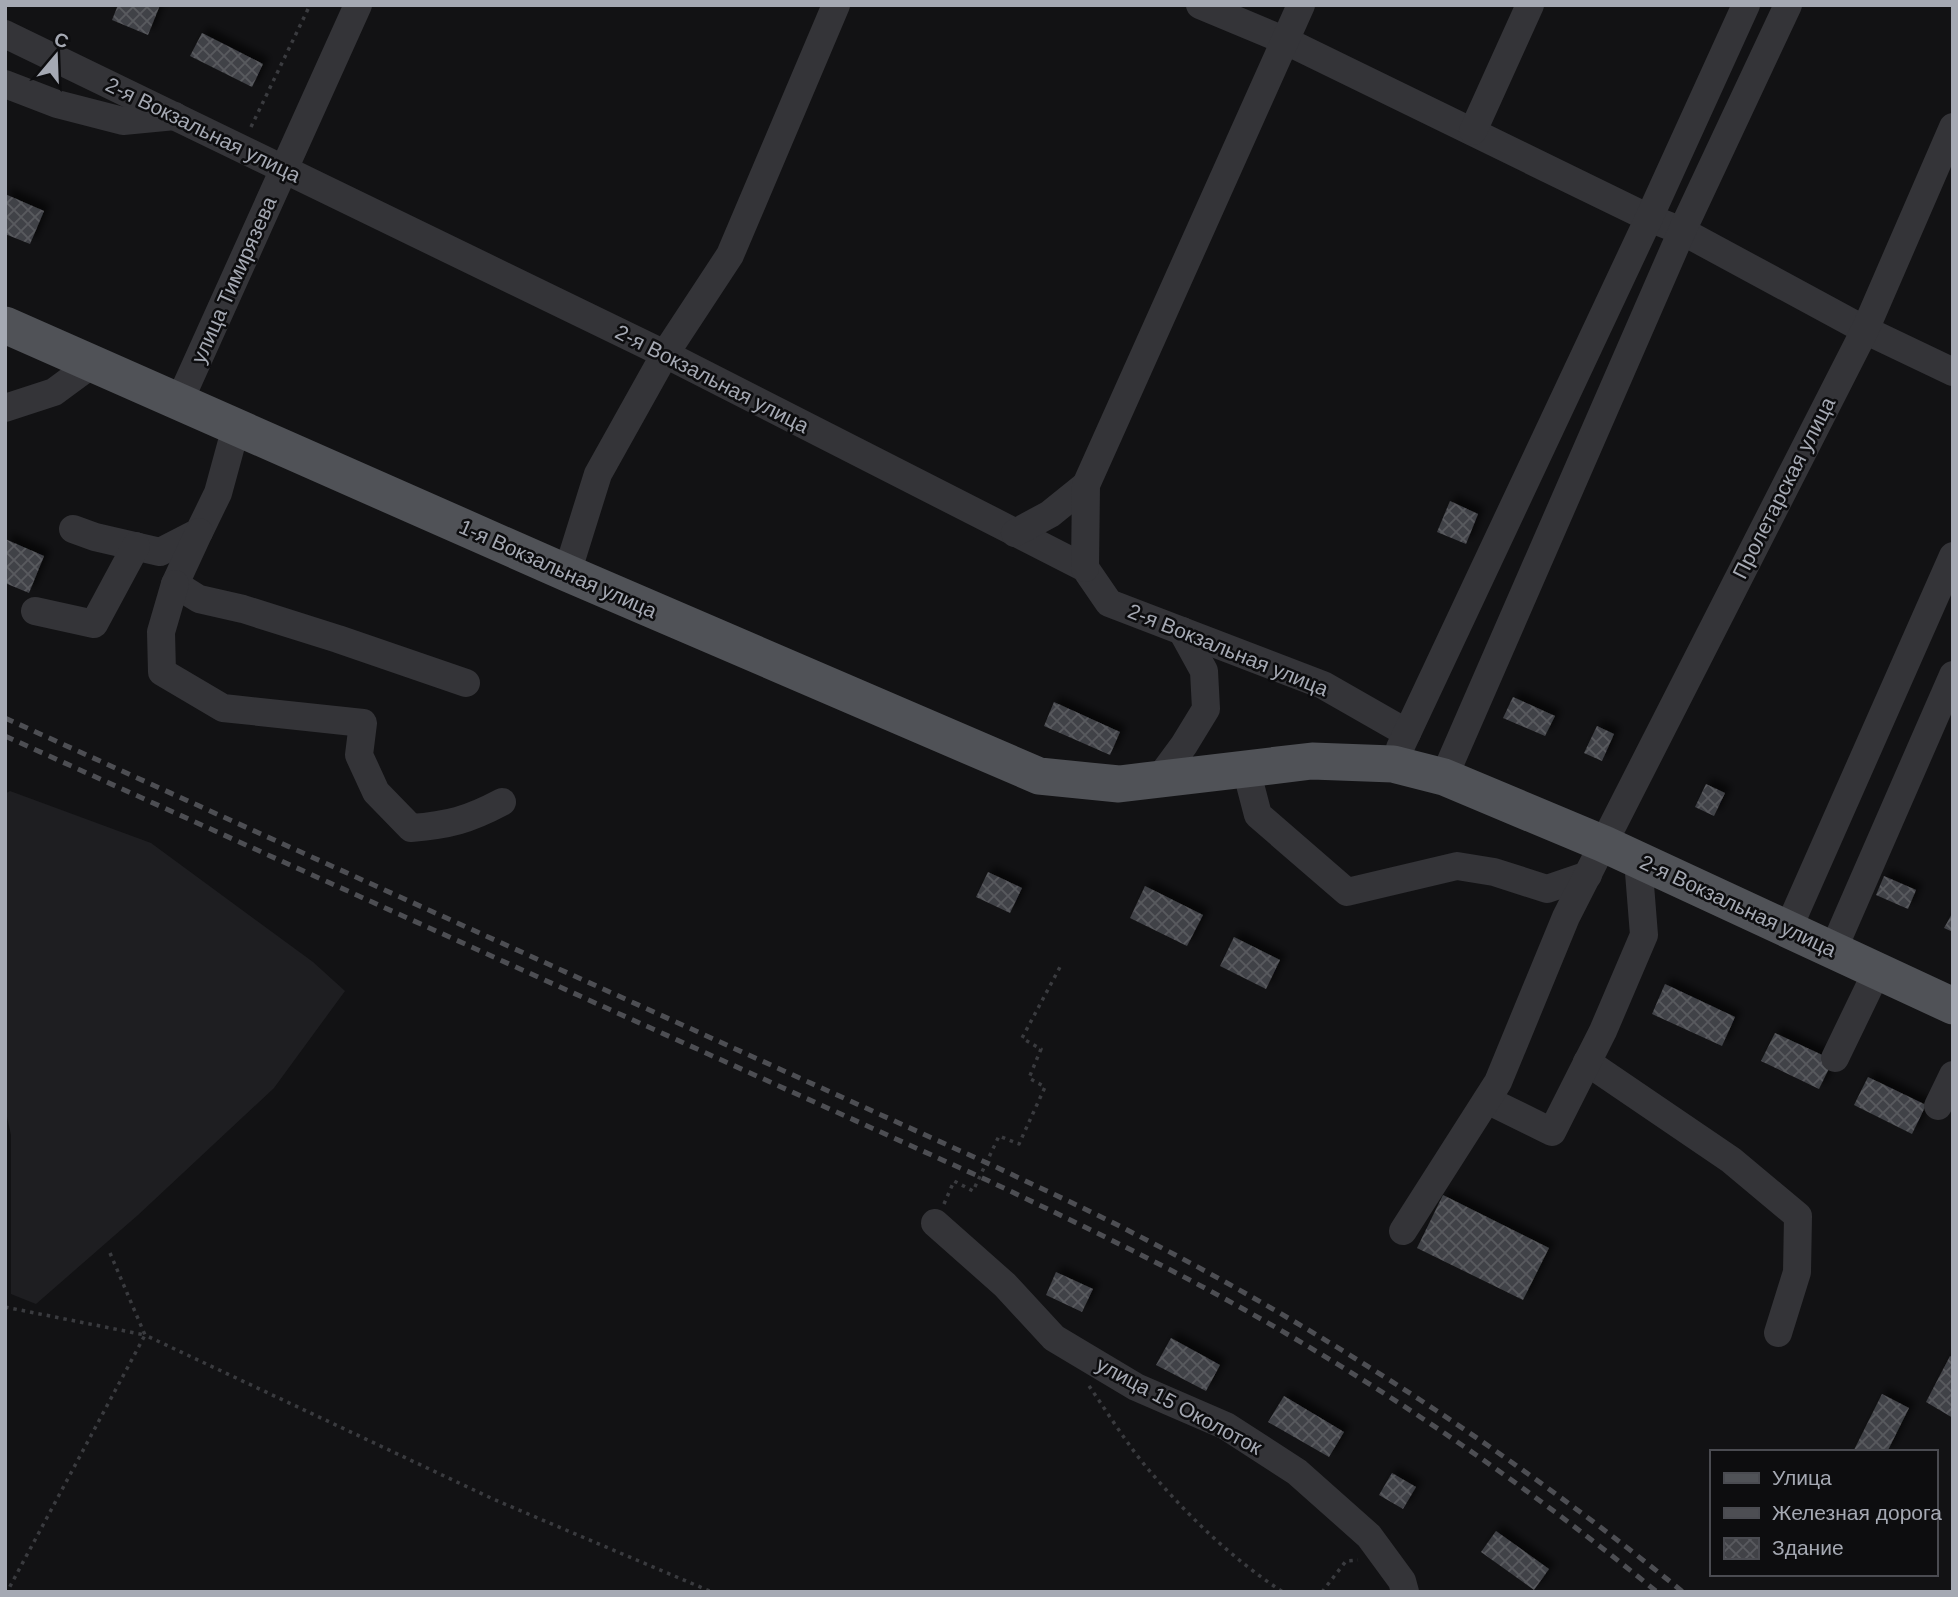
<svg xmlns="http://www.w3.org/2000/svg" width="1958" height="1597" viewBox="0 0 1958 1597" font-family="Arial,sans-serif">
	<defs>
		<pattern id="building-cross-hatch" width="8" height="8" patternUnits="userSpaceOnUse" patternTransform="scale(1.75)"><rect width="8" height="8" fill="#414247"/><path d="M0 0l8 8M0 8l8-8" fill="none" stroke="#595a5f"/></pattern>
		<filter id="shadow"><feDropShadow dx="6" dy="-6" stdDeviation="3.5" flood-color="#0009"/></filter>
	</defs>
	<rect width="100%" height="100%" fill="#121214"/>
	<!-- built -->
	<polygon fill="#1e1e21" points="10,791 151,843 313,962 345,991 274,1088 138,1215 36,1304 11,1294 11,1135 5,1108 5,794"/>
	<!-- building -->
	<g fill="url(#building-cross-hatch)" filter="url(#shadow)">
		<polygon points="118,5 160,5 148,35 112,20"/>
		<polygon points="202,33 263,64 252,87 190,56"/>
		<polygon points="5,194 44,211 30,244 5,234"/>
		<polygon points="1450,501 1478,514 1466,544 1437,532"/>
		<polygon points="5,539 44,556 29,593 5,583"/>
		<polygon points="1513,697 1555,716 1545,736 1503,718"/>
		<polygon points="1054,702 1120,732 1110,755 1044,726"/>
		<polygon points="1597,726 1614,734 1602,761 1584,753"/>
		<polygon points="1706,784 1725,793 1714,816 1695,807"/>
		<polygon points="988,872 1022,888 1010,913 976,897"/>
		<polygon points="1884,876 1916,890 1908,909 1876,895"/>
		<polygon points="1145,886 1203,915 1187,946 1130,918"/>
		<polygon points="1953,912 1953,932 1944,928"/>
		<polygon points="1234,937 1280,960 1266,989 1220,966"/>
		<polygon points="1665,984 1735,1017 1722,1046 1652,1014"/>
		<polygon points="1775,1033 1833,1060 1819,1089 1761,1061"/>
		<polygon points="1868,1077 1926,1105 1912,1134 1854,1105"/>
		<polygon points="1443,1195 1549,1248 1523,1300 1417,1248"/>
		<polygon points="1056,1272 1093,1289 1082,1312 1046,1295"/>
		<polygon points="1171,1338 1220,1365 1206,1391 1156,1365"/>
		<polygon points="1950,1356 1953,1358 1953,1418 1926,1402"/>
		<polygon points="1882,1394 1909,1408 1887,1452 1853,1452"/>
		<polygon points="1284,1396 1344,1432 1329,1457 1268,1422"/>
		<polygon points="1392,1473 1416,1487 1403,1509 1379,1495"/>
		<polygon points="1496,1531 1549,1569 1534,1590 1481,1552"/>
	</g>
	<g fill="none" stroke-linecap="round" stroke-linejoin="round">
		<!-- path -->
		<g stroke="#3a3b3f" stroke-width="3.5" stroke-dasharray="3.5 5" stroke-linecap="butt">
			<polyline points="251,127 310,5"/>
			<polyline points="944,1204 954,1181 973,1191 999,1136 1019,1144 1045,1087 1029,1078 1041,1049 1022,1038 1060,967"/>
			<polyline points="110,1253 145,1335 493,1499 712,1592"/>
			<polyline points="5,1307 145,1335 7,1592"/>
			<path d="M1089,1386C1108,1413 1126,1443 1148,1469C1187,1515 1232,1559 1283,1592"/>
			<polyline points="1322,1592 1346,1561 1358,1560"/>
		</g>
		<!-- minor -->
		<g stroke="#343438" stroke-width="28">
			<polyline points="1200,5 1286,41 1649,218 1682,231 1865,330 1953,372"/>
			<polyline points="5,34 675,359 1085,568 1109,603 1323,685 1407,733"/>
			<polyline points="5,84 57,104 123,121 175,116"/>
			<polyline points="1473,131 1530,5"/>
			<polyline points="179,402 358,5"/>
			<polyline points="5,408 54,392 92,364"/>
			<polyline points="73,529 95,537 160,552 199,532 218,493 236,427"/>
			<polyline points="199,532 175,584 199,599 243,609 338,639 466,683"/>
			<polyline points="1015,533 1050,514 1086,485"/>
			<polyline points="1085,568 1086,485 1301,5"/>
			<polyline points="567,573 598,474 665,354 730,255 836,5"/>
			<path d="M175,584L161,632L162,672L223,708L363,723L359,755L376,792L411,828C449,825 468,820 502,802"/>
			<polyline points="35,611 94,624 136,546"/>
			<polyline points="1400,748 1649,218 1746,5"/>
			<polyline points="1246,769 1258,815 1347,892 1457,866 1494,872 1547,889 1588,875"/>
			<polyline points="1444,777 1682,231 1788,5"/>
			<polyline points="1159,779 1184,745 1206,709 1204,671 1182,631"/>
			<polyline points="1788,929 1953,556"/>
			<polyline points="1833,950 1953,675"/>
			<polyline points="1835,1058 1877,971"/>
			<polyline points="1587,1062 1731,1160 1798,1216 1797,1272 1778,1333"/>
			<polyline points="1487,1100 1552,1132 1603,1031 1644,935 1638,860"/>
			<polyline points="1938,1106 1953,1075"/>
			<polyline points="935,1223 1005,1285 1054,1338 1136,1387 1226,1426 1297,1472 1369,1536 1402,1581 1405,1592"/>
			<polyline points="1403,1231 1498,1082 1566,917 1865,330 1953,127"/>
		</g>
		<!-- major -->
		<polyline stroke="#505257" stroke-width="37" points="5,325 567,573 1039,776 1119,784 1312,761 1393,764 1444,777 1604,844 1953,1006"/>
		<!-- rail -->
		<g stroke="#4d4e53" stroke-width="5" stroke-dasharray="9 7" stroke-linecap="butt">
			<path d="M5,718L996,1167C1042,1189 1089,1210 1135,1234C1329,1333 1514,1455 1683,1592"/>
			<path d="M5,736L989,1181C1075,1222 1161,1263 1245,1310C1390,1391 1529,1487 1657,1592"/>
		</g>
	</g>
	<g text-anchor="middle" stroke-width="5" stroke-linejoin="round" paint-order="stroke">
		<!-- street labels -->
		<g font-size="21" fill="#a5a9b3" stroke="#0d0d0f">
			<text transform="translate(203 130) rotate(26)" y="7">2-я Вокзальная улица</text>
			<text transform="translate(234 280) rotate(-66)" y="7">улица Тимирязева</text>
			<text transform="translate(712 379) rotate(27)" y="7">2-я Вокзальная улица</text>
			<text transform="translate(1784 488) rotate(-63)" y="7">Пролетарская улица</text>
			<text transform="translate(558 569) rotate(24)" y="7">1-я Вокзальная улица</text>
			<text transform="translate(1228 650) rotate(22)" y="7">2-я Вокзальная улица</text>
			<text transform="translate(1738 906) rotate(25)" y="7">2-я Вокзальная улица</text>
			<text transform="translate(1179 1406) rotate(28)" y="7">улица 15 Околоток</text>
		</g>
	</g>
	<!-- border -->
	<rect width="1958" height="1597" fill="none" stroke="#a5a9b3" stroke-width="14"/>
	<!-- legend -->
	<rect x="1710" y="1450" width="228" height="126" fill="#0d0d0f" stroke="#4a4b51" stroke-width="2"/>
	<rect x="1724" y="1473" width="35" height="10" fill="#505257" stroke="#4a4b51" stroke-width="2"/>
	<text x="1772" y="1485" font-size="21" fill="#a5a9b3">Улица</text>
	<rect x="1724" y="1508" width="35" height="10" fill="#4d4e53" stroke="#4a4b51" stroke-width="2"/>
	<text x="1772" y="1520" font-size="21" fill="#a5a9b3">Железная дорога</text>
	<rect x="1724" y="1538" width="35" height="21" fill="url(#building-cross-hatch)" stroke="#4a4b51" stroke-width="2"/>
	<text x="1772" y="1555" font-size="21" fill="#a5a9b3">Здание</text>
	<!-- north arrow -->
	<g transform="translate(56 56) rotate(19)" stroke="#0d0d0f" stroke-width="5" paint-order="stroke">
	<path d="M0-5L12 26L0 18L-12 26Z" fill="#a5a9b3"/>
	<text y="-10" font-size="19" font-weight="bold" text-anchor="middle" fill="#a5a9b3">С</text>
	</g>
</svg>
